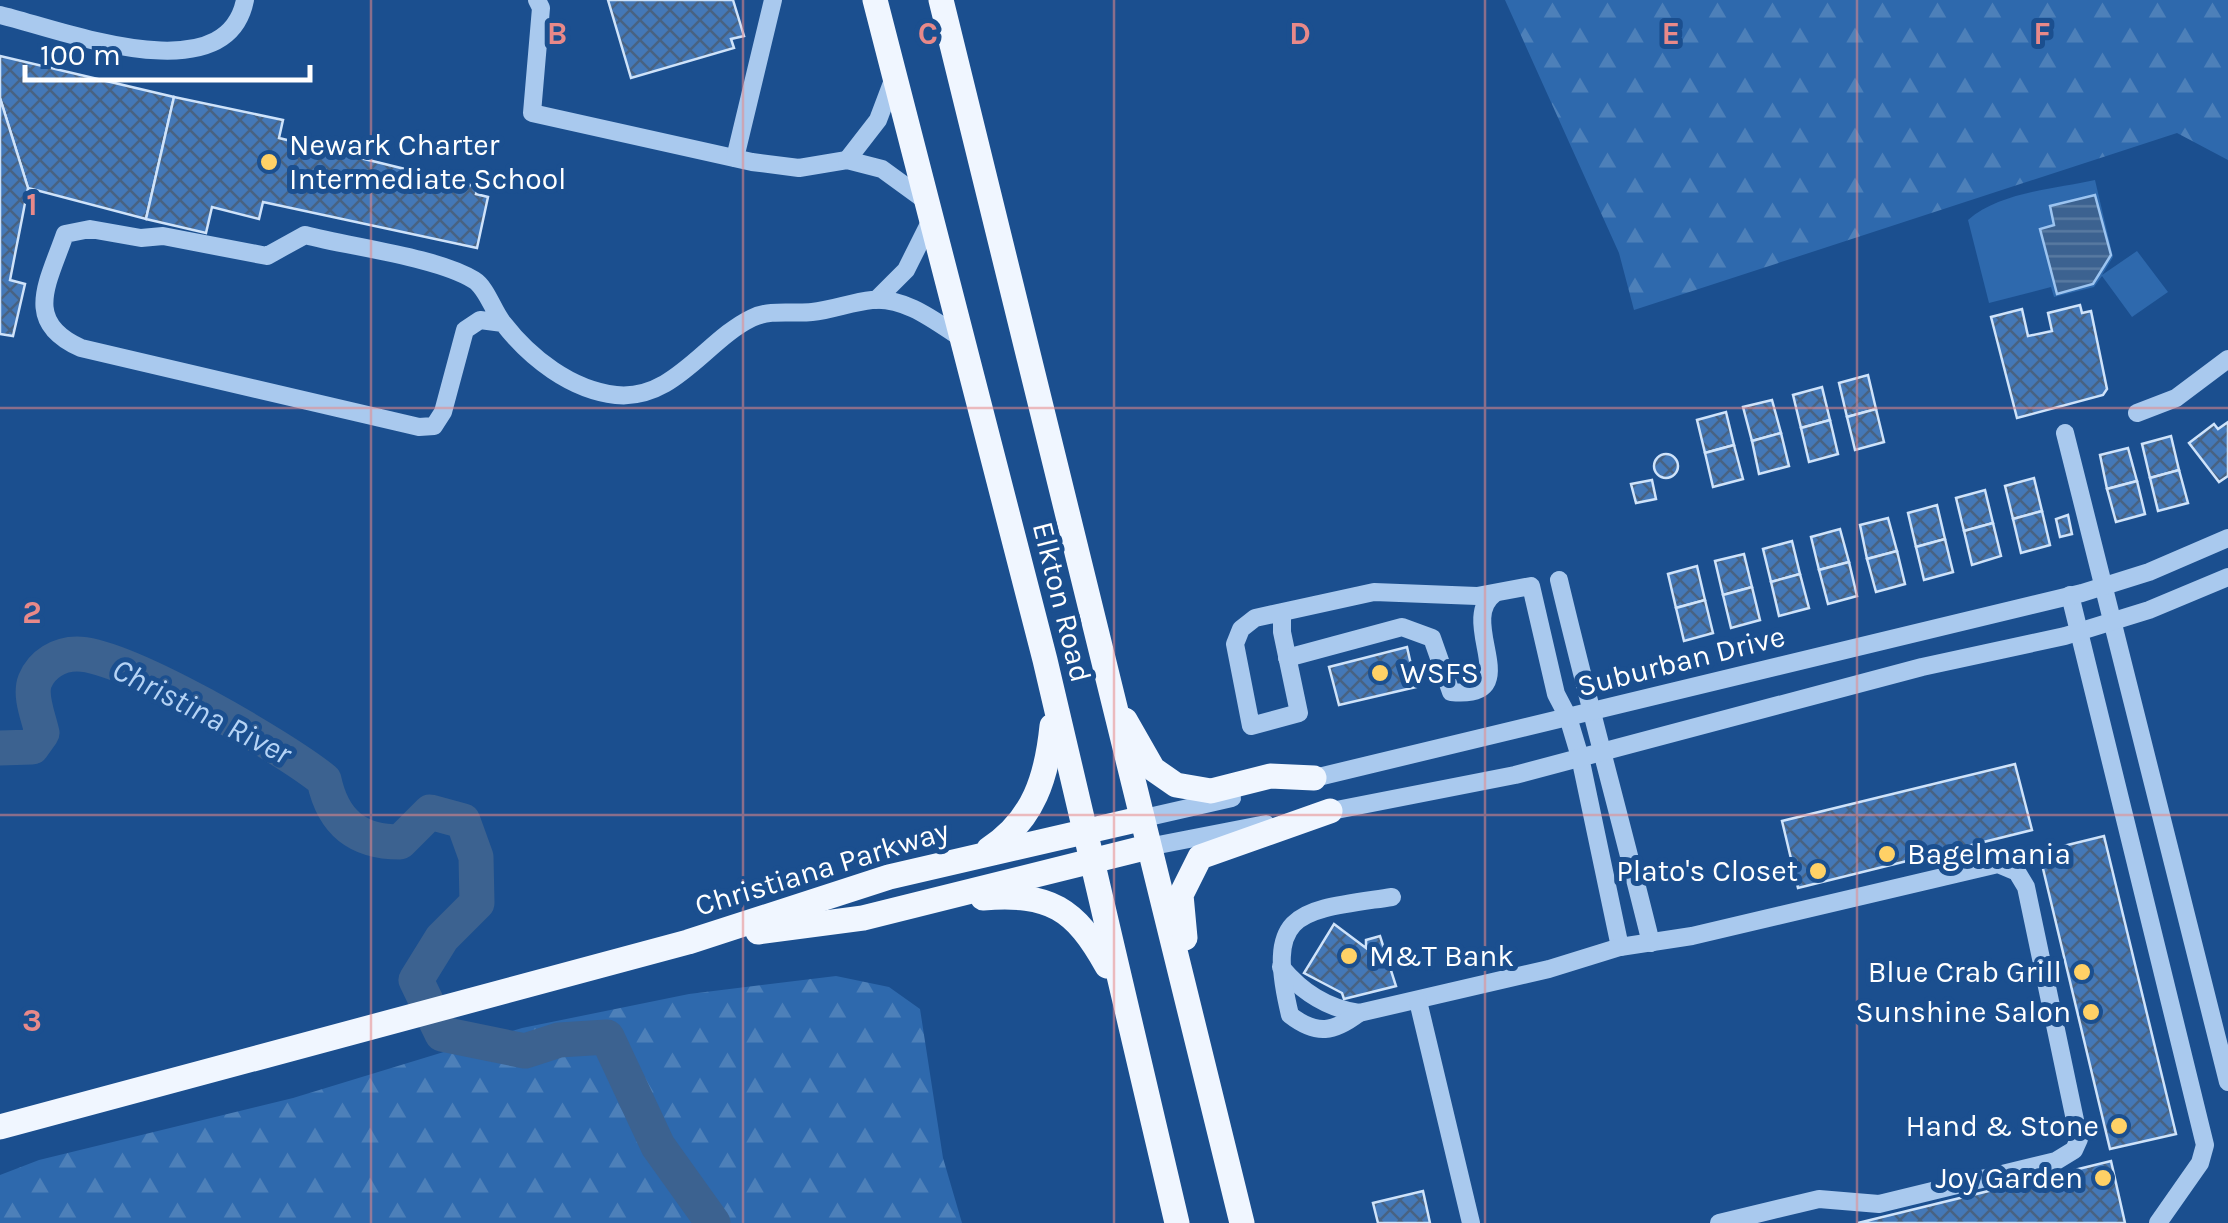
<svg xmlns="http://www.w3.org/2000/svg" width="2228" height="1223" viewBox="0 0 2228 1223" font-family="Karla,sans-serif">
	<defs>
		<pattern id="forest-firs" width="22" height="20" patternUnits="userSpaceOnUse" patternTransform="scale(2.5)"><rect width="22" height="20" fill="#2e69ad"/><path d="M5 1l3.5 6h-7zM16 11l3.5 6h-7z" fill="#4d80b9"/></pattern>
		<pattern id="water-rules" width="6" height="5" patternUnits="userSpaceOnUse" patternTransform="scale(2.5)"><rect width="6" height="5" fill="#3c6290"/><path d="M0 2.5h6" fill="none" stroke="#597aa1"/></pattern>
		<pattern id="building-cross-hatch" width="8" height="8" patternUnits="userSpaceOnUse" patternTransform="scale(2.5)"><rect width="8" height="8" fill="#4478b7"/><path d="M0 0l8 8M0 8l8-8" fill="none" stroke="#486282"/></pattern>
	</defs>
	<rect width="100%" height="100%" fill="#1b4f8f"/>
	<!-- forest -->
	<g fill="url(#forest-firs)">
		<polygon points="1505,0 2228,0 2228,160 2177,133 1634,310 1619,253"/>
		<polygon points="836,976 889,987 920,1009 943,1158 962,1223 0,1223 0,1175 39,1160 293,1098 522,1028 689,994"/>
	</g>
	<!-- garden -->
	<path fill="#2e69ad" d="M2095,180L2113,257L2102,275L2137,251L2168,292L2132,317L2102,276L2094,287L2054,297L2051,287L1989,303L1968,220C2000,192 2054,189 2095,180Z"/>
	<!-- water -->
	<polygon fill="url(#water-rules)" stroke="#9cc4f0" stroke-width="2.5" points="2095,195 2111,255 2093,284 2057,294 2040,229 2054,225 2050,206"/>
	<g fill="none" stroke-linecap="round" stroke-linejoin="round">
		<!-- river -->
		<path stroke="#3c6290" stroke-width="35" d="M0,748L32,747L42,733C39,718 29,696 35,681C42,664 59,654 77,654C125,654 285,748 324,780C333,822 357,842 400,842L430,812L463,821L476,857L477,903L442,938L416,980L442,1034L525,1051L559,1040L607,1037L658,1146L713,1223"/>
	</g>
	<!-- building -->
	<g fill="url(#building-cross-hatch)" stroke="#cfe3fa" stroke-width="2.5">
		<polygon points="608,0 733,0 744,36 731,39 734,48 631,78"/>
		<polygon points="0,56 174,97 146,219 28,188 0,98"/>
		<polygon points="174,97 283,120 279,138 478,187 476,194 488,197 477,248 263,202 259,219 212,207 206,233 146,219"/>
		<polygon points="0,98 28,188 10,280 25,284 13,336 0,334"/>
		<polygon points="2080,305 2082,313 2091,311 2107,389 2103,395 2017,418 1991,317 2022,309 2028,336 2052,331 2048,313"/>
		<polygon points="1868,375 1876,409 1847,417 1839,383"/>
		<polygon points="1822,387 1830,420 1801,428 1793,395"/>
		<polygon points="1772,400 1781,433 1752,441 1743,407"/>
		<polygon points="1876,409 1884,442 1855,450 1847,417"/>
		<polygon points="1726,412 1734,445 1705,453 1697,420"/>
		<polygon points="1830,420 1838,454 1809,462 1801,428"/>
		<polygon points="2228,422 2228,476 2219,482 2189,443 2214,424 2218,429"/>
		<polygon points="1781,433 1789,466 1759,474 1752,441"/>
		<polygon points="2171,436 2179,470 2150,478 2142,444"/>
		<polygon points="1734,445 1743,479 1713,487 1705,453"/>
		<polygon points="2128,448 2137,481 2107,489 2100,455"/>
		<circle cx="1666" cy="466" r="12"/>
		<polygon points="2179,470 2188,503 2158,511 2150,478"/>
		<polygon points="2034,478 2042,511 2013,519 2005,486"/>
		<polygon points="1652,480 1656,499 1636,503 1631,484"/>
		<polygon points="2137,481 2145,514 2116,522 2107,489"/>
		<polygon points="1985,490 1993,523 1964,531 1956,498"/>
		<polygon points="1937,505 1945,539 1916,547 1908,513"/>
		<polygon points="2042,511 2050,545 2021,553 2013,519"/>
		<polygon points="2068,515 2072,534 2060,537 2056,519"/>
		<polygon points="1888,518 1897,551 1867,559 1860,525"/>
		<polygon points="1993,523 2001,556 1972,565 1964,531"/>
		<polygon points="1840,529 1849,562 1819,570 1811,537"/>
		<polygon points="1945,539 1953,572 1924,580 1916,547"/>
		<polygon points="1792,541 1800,574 1771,582 1763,549"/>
		<polygon points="1897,551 1905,584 1876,592 1867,559"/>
		<polygon points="1744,554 1752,587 1723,595 1715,561"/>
		<polygon points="1849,562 1857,596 1828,604 1819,570"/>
		<polygon points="1697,566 1705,600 1676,608 1668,574"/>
		<polygon points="1800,574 1809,608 1779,616 1771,582"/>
		<polygon points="1752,587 1760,620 1731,628 1723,595"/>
		<polygon points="1705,600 1713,633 1684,641 1676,608"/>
		<polygon points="1407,647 1416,687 1339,705 1329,667"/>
		<polygon points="2015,764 2032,830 1798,888 1782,821"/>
		<polygon points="2104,836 2176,1134 2110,1149 2039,852"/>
		<polygon points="1334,924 1366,948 1366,940 1380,936 1396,986 1344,999 1342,993 1304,973"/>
		<polygon points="2111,1161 2125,1223 1858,1223"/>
		<polygon points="1423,1191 1430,1223 1378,1223 1373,1203"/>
	</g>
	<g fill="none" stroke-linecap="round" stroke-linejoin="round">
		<!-- minor -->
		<g stroke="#a9c9ee" stroke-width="18">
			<polyline points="537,0 541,8 532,113 752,162 799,168 847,160 882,169 926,201"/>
			<path d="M0,15C62,30 226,95 245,0"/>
			<polyline points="735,158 773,0"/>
			<polyline points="847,160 878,120 895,75"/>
			<polyline points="876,300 906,270 930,222"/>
			<path d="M503,323L480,320L465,330L443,412L434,426L419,427L81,348C22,322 48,283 65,234L90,229L141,238L163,236L267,256L305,235C350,247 437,257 474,280C487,288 493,311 503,323C530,358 571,390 616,395C674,401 706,340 752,318C771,309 792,314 812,312C832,310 852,302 872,300C905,297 935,321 961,338"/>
			<polyline points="2137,413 2176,398 2228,359"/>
			<polyline points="2065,433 2228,1082"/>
			<path d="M1559,580C1588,702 1621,821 1651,943"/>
			<polyline points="2070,595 2205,1145 2200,1163 2158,1223"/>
			<polyline points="1282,612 1282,632 1299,713 1251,726 1235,644 1241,629 1255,618 1374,592 1477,596 1531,586 1556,694 1568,717 1580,757 1620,947"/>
			<path d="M1287,658L1402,627L1432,638L1451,692C1529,700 1456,622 1494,594"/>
			<polyline points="1306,780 2082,593 2149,572 2228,538"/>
			<polyline points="1321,813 1515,775 1922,667 2065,636 2149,610 2228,577"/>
			<polyline points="1140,819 1232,798"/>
			<polyline points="1148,847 1266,824"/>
			<path d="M1281,967C1302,992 1326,1008 1359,1013L1549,969L1620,947L1692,936L1998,864L2017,872L2026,887L2079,1139L2074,1150L2056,1161L1879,1204L1819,1199L1719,1223"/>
			<polyline points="1418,1001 1471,1223"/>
			<path d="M1359,1013C1334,1032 1317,1036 1290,1015C1264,908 1300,911 1392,897"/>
		</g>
		<!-- major -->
		<g stroke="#f0f6ff" stroke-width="25">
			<polyline points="875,0 1045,660 1177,1223"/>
			<polyline points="941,0 1242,1223"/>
			<polyline points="1125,720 1153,769 1176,785 1211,791 1270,776 1314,778"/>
			<path d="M989,849C1034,820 1047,776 1052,726"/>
			<path d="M983,898C1050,893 1075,908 1107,966"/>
			<polyline points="758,932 863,918 1148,847"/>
			<polyline points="1185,938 1181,895 1200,857 1330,811"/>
			<polyline points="0,1127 688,942 889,877 1140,819"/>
		</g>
	</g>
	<!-- grid -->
	<path fill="none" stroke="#e88989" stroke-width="2.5" stroke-opacity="0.55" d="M371,0V1223M743,0V1223M1114,0V1223M1485,0V1223M1857,0V1223M0,408H2228M0,815H2228"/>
	<!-- markers -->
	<g fill="#ffd166" stroke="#1b4f8f" stroke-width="4">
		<circle cx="269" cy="162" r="10"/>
		<circle cx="1380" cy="673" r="10"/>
		<circle cx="1887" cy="854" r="10"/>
		<circle cx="1818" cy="871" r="10"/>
		<circle cx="1349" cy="956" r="10"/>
		<circle cx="2082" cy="972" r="10"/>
		<circle cx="2091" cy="1012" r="10"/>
		<circle cx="2119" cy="1126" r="10"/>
		<circle cx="2103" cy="1178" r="10"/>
	</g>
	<g text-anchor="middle" stroke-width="10" stroke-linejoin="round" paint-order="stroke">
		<!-- poi labels -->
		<g font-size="30" fill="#fff" stroke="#1b4f8f" text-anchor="end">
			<text x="289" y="155" text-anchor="start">Newark Charter<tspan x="289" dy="34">Intermediate School</tspan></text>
			<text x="1400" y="683" text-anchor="start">WSFS</text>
			<text x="1907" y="864" text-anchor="start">Bagelmania</text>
			<text x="1798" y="881">Plato's Closet</text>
			<text x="1369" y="966" text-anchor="start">M&amp;T Bank</text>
			<text x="2062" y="982">Blue Crab Grill</text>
			<text x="2071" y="1022">Sunshine Salon</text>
			<text x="2099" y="1136">Hand &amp; Stone</text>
			<text x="2083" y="1188">Joy Garden</text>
		</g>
		<!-- street labels -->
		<g font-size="30" fill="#fff" stroke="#1b4f8f">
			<text transform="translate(1062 602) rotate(76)" y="10">Elkton Road</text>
			<text transform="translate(1681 661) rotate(-14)" y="10">Suburban Drive</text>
			<text transform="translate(822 868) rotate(-17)" y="10">Christiana Parkway</text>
		</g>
		<!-- water labels -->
		<g font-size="32" font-style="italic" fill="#b5d3f5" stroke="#1b4f8f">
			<text transform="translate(202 711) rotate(27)" y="11">Christina River</text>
		</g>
	</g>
	<g font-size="32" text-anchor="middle" font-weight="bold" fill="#e88989" stroke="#1b4f8f" stroke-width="10" stroke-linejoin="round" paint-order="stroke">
		<text x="557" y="44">B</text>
		<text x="928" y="44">C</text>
		<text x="1300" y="44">D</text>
		<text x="1671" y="44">E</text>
		<text x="2042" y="44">F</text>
		<text x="32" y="215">1</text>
		<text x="32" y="623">2</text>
		<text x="32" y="1031">3</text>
	</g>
	<!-- scale -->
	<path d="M25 65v15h285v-15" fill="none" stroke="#ffffff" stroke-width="5"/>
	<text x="40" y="65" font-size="30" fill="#ffffff" stroke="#1b4f8f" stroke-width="8" paint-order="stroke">100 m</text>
</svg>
